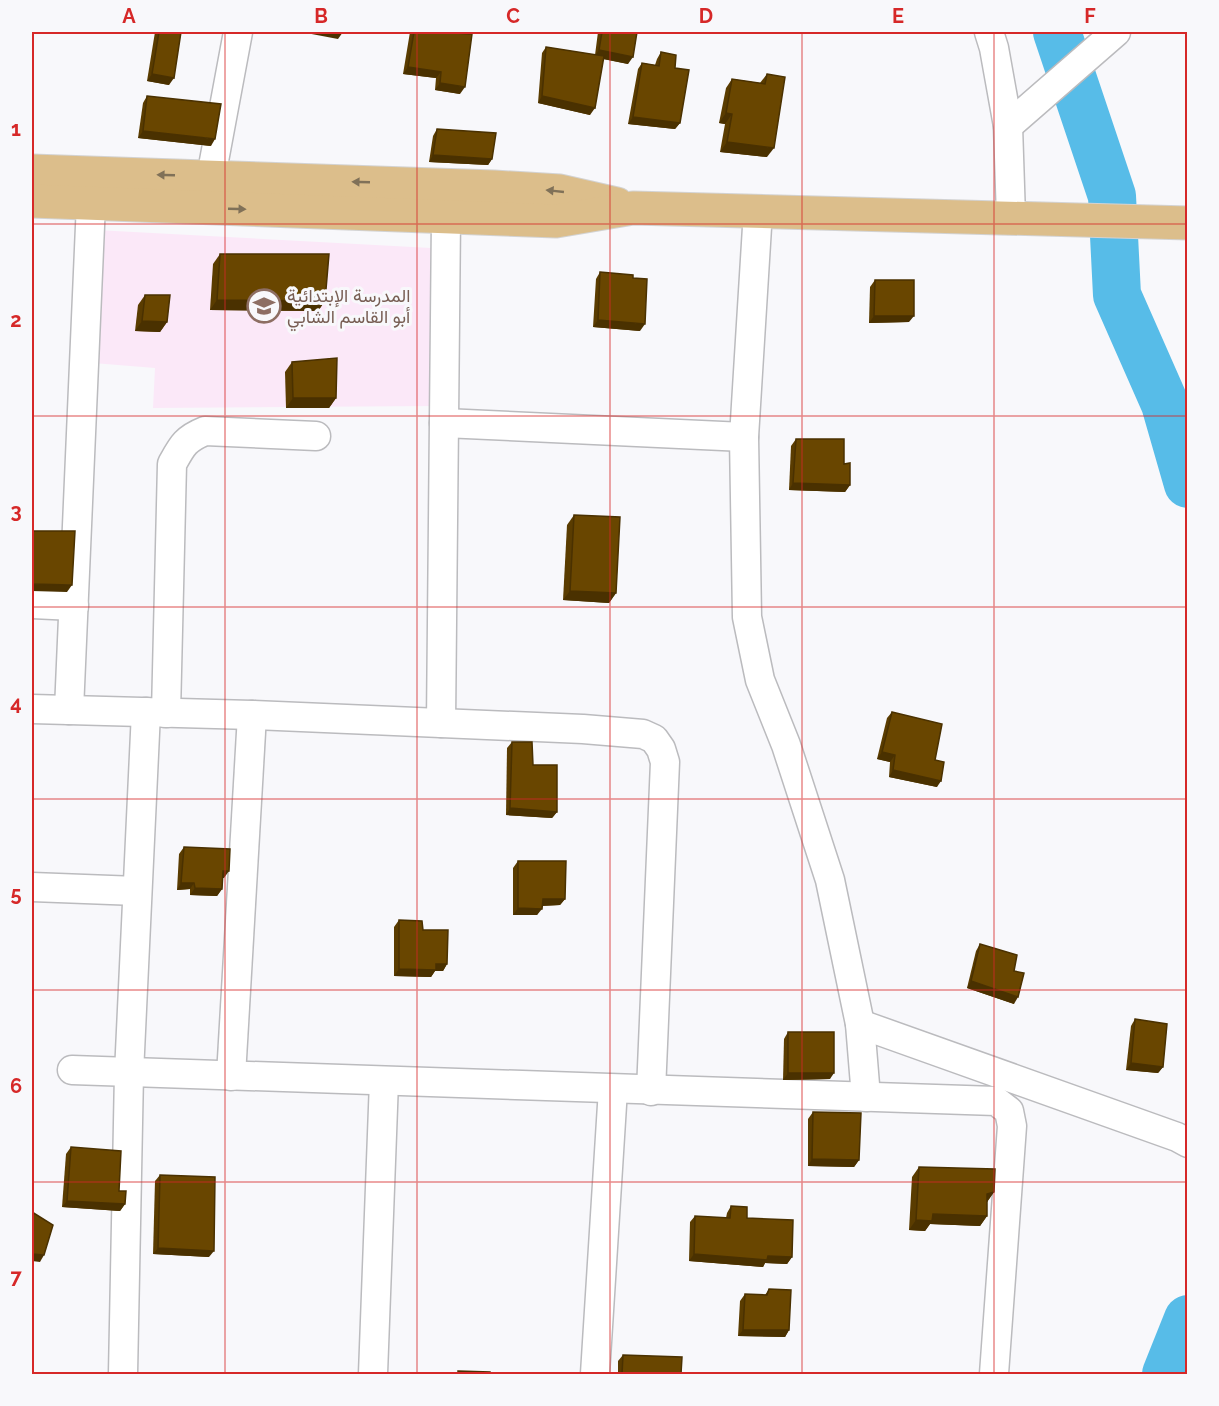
<svg xmlns="http://www.w3.org/2000/svg" width="1219" height="1406" viewBox="0 0 1219 1406" font-family="Raleway,Vazirmatn,sans-serif">
	<rect width="100%" height="100%" fill="#f8f8fb"/>
	<!-- education -->
	<polygon fill="#fbe8f8" points="96,230 431,248 435,406 153,408 155,368 93,363"/>
	<g fill="none" stroke-linecap="round" stroke-linejoin="round">
		<!-- river -->
		<g stroke="#57bce8" stroke-width="48">
			<polyline points="1057,32 1112,196 1117,295 1165,404 1188,484"/>
			<polyline points="1166,1374 1188,1319"/>
		</g>
		<defs>
			<g id="minor">
				<polyline points="989,32 994,48 1008,126 1011,217"/>
				<polyline points="1008,126 1116,32"/>
				<polyline points="211,177 238,32"/>
				<polyline points="758,211 744,437 747,617 760,680 786,745 830,880 860,1024 866,1097"/>
				<polyline points="444,423 744,437"/>
				<polyline points="32,604 74,606"/>
				<polyline points="32,709 252,715 583,729 643,734 654,739 661,749 665,762 651,1091"/>
				<polyline points="69,710 91,203"/>
				<path d="M166,713L172,464C182,446 185,439 205,431L316,436"/>
				<polyline points="441,723 446,218"/>
				<polyline points="32,887 137,891"/>
				<polyline points="860,1024 1177,1137 1188,1143"/>
				<polyline points="72,1070 996,1101 1009,1111 1012,1126 994,1374"/>
				<polyline points="231,1076 252,715"/>
				<polyline points="123,1374 129,1073 146,712"/>
				<polyline points="373,1374 384,1081"/>
				<polyline points="595,1374 613,1089"/>
			</g>
			<g id="major">
				<polyline points="32,171 494,187 560,191 617,204"/>
				<polyline points="32,201 556,221 633,208 1188,223"/>
			</g>
		</defs>
		<!-- minor casing -->
		<use href="#minor" stroke="#bbbbbe" stroke-width="31"/>
		<!-- major casing -->
		<use href="#major" stroke="#d3d3d3" stroke-width="35"/>
		<!-- minor -->
		<use href="#minor" stroke="#fff" stroke-width="28"/>
		<!-- major -->
		<use href="#major" stroke="#dcbe8b" stroke-width="33"/>
	</g>
	<!-- wall -->
	<g fill="#5a3c00">
		<polygon points="155,32 181,32 169,85 147,81"/>
		<polygon points="410,32 455,32 460,94 435,90 436,78 403,74"/>
		<polygon points="598,32 637,32 628,64 603,59 590,115 538,103 542,53 546,47 595,55"/>
		<polygon points="661,52 675,68 680,123 675,129 628,124 638,69 642,63 655,65 657,59"/>
		<polygon points="767,74 767,157 720,152 725,124 719,123 726,88 732,79 760,83"/>
		<polygon points="147,96 211,146 138,138 143,103"/>
		<polygon points="437,129 492,159 488,165 429,162 433,136"/>
		<polygon points="220,254 325,301 318,311 210,310 213,264"/>
		<polygon points="600,272 640,331 593,327 596,279"/>
		<polygon points="875,280 909,322 869,323 870,287"/>
		<polygon points="145,295 167,322 160,332 135,331 138,305"/>
		<polygon points="292,362 336,398 329,408 286,408 285,372"/>
		<polygon points="796,439 850,485 845,492 789,490 791,446"/>
		<polygon points="574,515 616,593 609,603 563,600 567,525"/>
		<polygon points="892,712 935,760 937,787 889,777 890,762 877,759 887,718"/>
		<polygon points="512,742 533,765 557,812 552,818 506,815 507,748"/>
		<polygon points="184,847 224,878 223,878 222,889 217,896 190,895 190,889 177,890 179,854"/>
		<polygon points="518,861 565,899 560,905 542,906 537,915 513,915 513,868"/>
		<polygon points="399,920 423,930 447,964 443,971 435,971 431,977 394,976 394,927"/>
		<polygon points="980,944 1014,971 1014,1004 967,988 976,951"/>
		<polygon points="1135,1019 1163,1067 1158,1073 1126,1070 1131,1026"/>
		<polygon points="788,1032 830,1079 783,1080 784,1039"/>
		<polygon points="813,1112 859,1160 854,1167 808,1166 808,1119"/>
		<polygon points="71,1147 119,1191 125,1204 120,1211 62,1207 66,1154"/>
		<polygon points="919,1167 994,1192 987,1202 987,1216 980,1226 930,1224 925,1231 909,1230 912,1177"/>
		<polygon points="160,1175 209,1257 153,1254 155,1181"/>
		<polygon points="731,1206 747,1218 792,1257 787,1264 765,1263 763,1267 689,1261 690,1222 695,1216 726,1218 727,1213"/>
		<polygon points="769,1289 789,1330 785,1337 738,1336 740,1301 745,1294 765,1295"/>
		<polygon points="623,1355 681,1374 618,1374 618,1361"/>
	</g>
	<!-- shaded-wall -->
	<g fill="#4a3100">
		<polygon points="301,32 343,32 338,39"/>
		<polygon points="599,50 633,57 628,64 594,57"/>
		<polygon points="408,67 441,72 436,78 403,74"/>
		<polygon points="152,74 174,78 169,85 147,81"/>
		<polygon points="440,83 465,87 460,94 435,90"/>
		<polygon points="542,96 595,108 590,115 538,103"/>
		<polygon points="726,113 732,114 725,124 719,123"/>
		<polygon points="633,117 680,123 675,129 628,124"/>
		<polygon points="143,131 215,139 211,146 138,138"/>
		<polygon points="727,142 774,148 767,157 720,152"/>
		<polygon points="433,155 492,159 488,165 429,162"/>
		<polygon points="217,300 325,301 318,311 210,310"/>
		<polygon points="874,316 914,316 909,322 869,323"/>
		<polygon points="598,320 645,324 640,331 593,327"/>
		<polygon points="142,321 167,322 160,332 135,331"/>
		<polygon points="293,398 336,398 329,408 286,408"/>
		<polygon points="793,483 850,485 845,492 789,490"/>
		<polygon points="32,584 72,585 67,592 32,591"/>
		<polygon points="570,591 616,593 609,603 563,600"/>
		<polygon points="882,752 895,755 890,762 877,759"/>
		<polygon points="893,770 941,781 937,787 889,777"/>
		<polygon points="510,808 557,812 552,818 506,815"/>
		<polygon points="223,871 229,871 224,878 219,878"/>
		<polygon points="181,883 194,883 190,889 177,890"/>
		<polygon points="195,888 222,889 217,896 190,895"/>
		<polygon points="543,899 565,899 560,905 538,906"/>
		<polygon points="518,908 542,909 537,915 513,915"/>
		<polygon points="436,964 447,964 443,971 435,971 431,977 394,976 399,969"/>
		<polygon points="971,981 1018,997 1014,1004 967,988"/>
		<polygon points="1131,1063 1163,1067 1158,1073 1126,1070"/>
		<polygon points="788,1073 834,1073 830,1079 783,1080"/>
		<polygon points="812,1159 859,1160 854,1167 808,1166"/>
		<polygon points="994,1192 987,1202 987,1194"/>
		<polygon points="67,1201 125,1204 120,1211 62,1207"/>
		<polygon points="933,1214 987,1216 980,1226 930,1224 925,1231 909,1230 916,1220"/>
		<polygon points="158,1248 214,1251 209,1257 153,1254"/>
		<polygon points="32,1254 44,1255 40,1262 32,1261"/>
		<polygon points="694,1254 768,1256 792,1257 787,1264 765,1263 763,1267 689,1261"/>
		<polygon points="743,1330 789,1330 785,1337 738,1336"/>
	</g>
	<!-- building -->
	<g fill="#694600" stroke="#4a3100" stroke-width="1.5">
		<polygon points="159,32 181,32 174,78 152,74"/>
		<polygon points="414,32 455,32 455,33 472,34 465,87 440,83 441,72 408,67"/>
		<polygon points="602,32 637,32 633,57 599,50"/>
		<polygon points="546,47 604,56 595,108 542,96"/>
		<polygon points="661,52 676,55 675,68 689,70 680,123 633,117 642,63 659,66"/>
		<polygon points="767,74 785,77 774,148 727,142 732,114 726,113 732,79 765,84"/>
		<polygon points="147,96 221,104 215,139 143,131"/>
		<polygon points="437,129 496,133 492,159 433,155"/>
		<polygon points="220,254 329,254 325,301 217,300"/>
		<polygon points="600,272 633,275 633,278 647,279 645,324 598,320"/>
		<polygon points="875,280 914,280 914,316 874,316"/>
		<polygon points="145,295 170,295 167,322 142,321"/>
		<polygon points="337,358 336,398 293,398 292,362"/>
		<polygon points="796,439 844,439 844,464 850,463 850,485 793,483"/>
		<polygon points="574,515 620,517 616,593 570,591"/>
		<polygon points="32,531 75,531 72,585 32,584"/>
		<polygon points="892,712 942,724 935,760 944,762 941,781 893,770 895,755 882,752"/>
		<polygon points="512,742 532,742 533,765 557,765 557,812 510,808"/>
		<polygon points="184,847 230,849 229,871 223,871 222,889 195,888 194,883 181,883"/>
		<polygon points="518,861 566,861 565,899 543,899 542,909 518,908"/>
		<polygon points="399,920 422,921 423,930 448,930 447,964 436,964 436,970 399,969"/>
		<polygon points="980,944 1017,955 1014,971 1024,973 1018,997 971,981"/>
		<polygon points="1135,1019 1167,1024 1163,1067 1131,1063"/>
		<rect x="788" y="1032" width="46" height="41"/>
		<polygon points="813,1112 861,1113 859,1160 812,1159"/>
		<polygon points="71,1147 121,1151 119,1191 126,1191 125,1204 67,1201"/>
		<polygon points="919,1167 995,1169 994,1192 987,1194 987,1216 933,1214 932,1221 916,1220"/>
		<polygon points="160,1175 215,1177 214,1251 158,1248"/>
		<polygon points="731,1206 747,1207 747,1218 793,1220 792,1257 768,1256 767,1260 694,1254 695,1216 730,1218"/>
		<polygon points="32,1212 53,1225 44,1255 32,1254"/>
		<polygon points="769,1289 791,1290 789,1330 743,1330 745,1294 767,1295"/>
		<polygon points="623,1355 682,1357 681,1374 622,1374"/>
		<polygon points="458,1371 490,1372 490,1374 458,1374"/>
	</g>
	<!-- one-way arrows -->
	<defs><path id="oneway-solid" d="M-6-.8H1V-3.2L6.5 0L1 3.2V.8H-6Z" transform="scale(1.5)"/></defs>
	<g fill="#807158">
		<use href="#oneway-solid" transform="translate(166 175) rotate(-178)"/>
		<use href="#oneway-solid" transform="translate(361 182) rotate(-178)"/>
		<use href="#oneway-solid" transform="translate(555 191) rotate(-174)"/>
		<use href="#oneway-solid" transform="translate(237 209) rotate(2)"/>
	</g>
	<!-- grid -->
	<path fill="none" stroke="#d62828" stroke-width="1.5" stroke-opacity="0.55" d="M225,32V1374M417,32V1374M610,32V1374M802,32V1374M994,32V1374M32,224H1188M32,416H1188M32,607H1188M32,799H1188M32,990H1188M32,1182H1188"/>
	<!-- icons -->
	<defs>
		<symbol id="school-ring" viewBox="-11 -11 22 22"><circle r="9.5" fill="#f8f8fb" stroke="#8d6e63" stroke-width="1.5"/><path d="M0-5L7-2L0 1L-7-2ZM-4 1L0 2.5L4 1V4Q0 6-4 4Z" fill="#8d6e63"/></symbol>
	</defs>
	<g fill-rule="evenodd">
		<use href="#school-ring" x="245" y="287" width="38" height="38"/>
	</g>
	<g text-anchor="middle" stroke-width="6" stroke-linejoin="round" paint-order="stroke">
		<!-- education labels -->
		<g font-size="18" fill="#785e54" stroke="#f8f8fb" text-anchor="start">
			<text x="287" y="302">المدرسة الإبتدائية<tspan x="287" dy="21">أبو القاسم الشابي</tspan></text>
		</g>
	</g>
	<!-- border -->
	<rect width="1219" height="1406" fill="none" stroke="#f8f8fb" stroke-width="66"/>
	<rect x="33" y="33" width="1153" height="1340" fill="none" stroke="#d62828" stroke-width="2"/>
	<g font-size="20" text-anchor="middle" font-weight="bold" fill="#d62828">
		<text x="129" y="23">A</text>
		<text x="321" y="23">B</text>
		<text x="513" y="23">C</text>
		<text x="706" y="23">D</text>
		<text x="898" y="23">E</text>
		<text x="1090" y="23">F</text>
		<text x="16" y="136">1</text>
		<text x="16" y="327">2</text>
		<text x="16" y="518">3</text>
		<text x="16" y="710">4</text>
		<text x="16" y="901">5</text>
		<text x="16" y="1093">6</text>
		<text x="16" y="1284">7</text>
	</g>
</svg>
